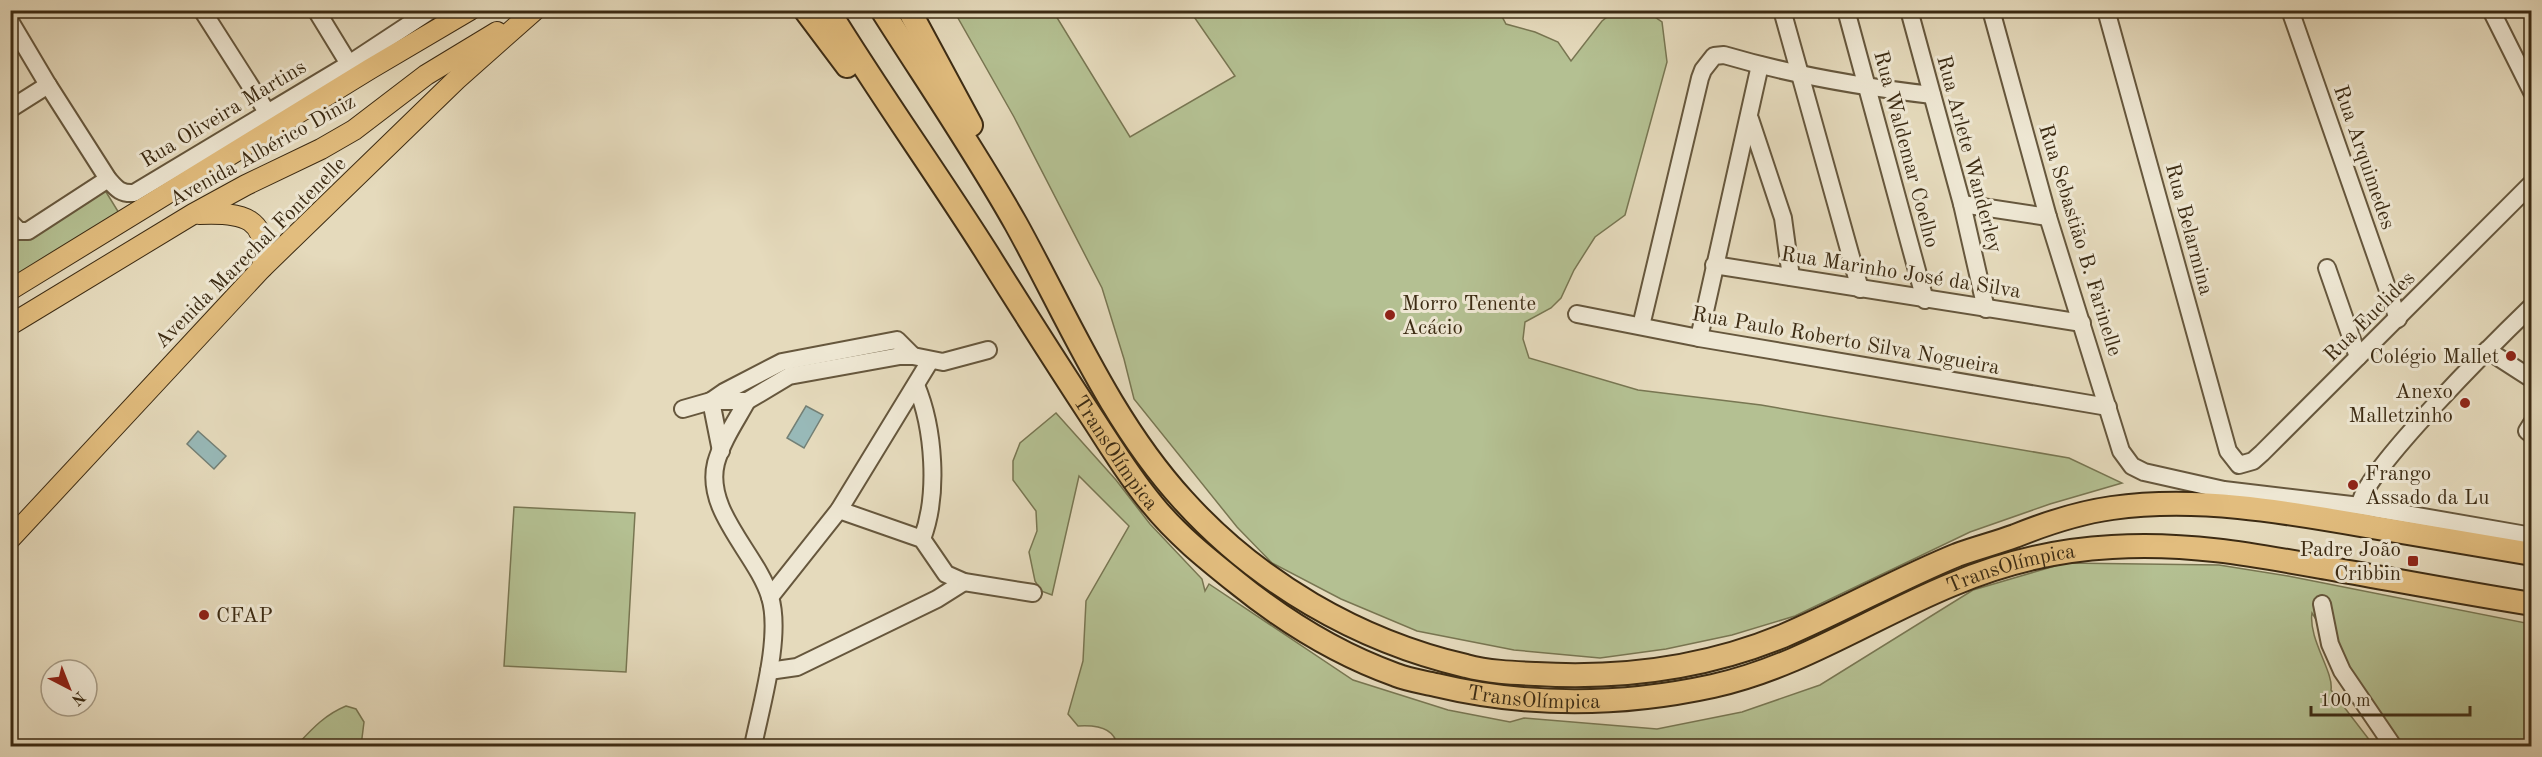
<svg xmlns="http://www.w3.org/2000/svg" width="2542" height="757" viewBox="0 0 2542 757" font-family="'Old Standard TT',serif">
	<rect width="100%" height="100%" fill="#e5dabc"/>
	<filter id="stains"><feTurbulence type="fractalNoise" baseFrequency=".00333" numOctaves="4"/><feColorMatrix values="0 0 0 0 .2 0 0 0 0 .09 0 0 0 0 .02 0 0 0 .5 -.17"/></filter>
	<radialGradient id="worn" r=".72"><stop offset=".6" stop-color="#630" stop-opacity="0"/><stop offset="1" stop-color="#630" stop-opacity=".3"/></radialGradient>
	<!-- green -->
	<g fill="#b4c092" stroke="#787652" stroke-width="1.5">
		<polygon points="954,11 1053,11 1130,137 1235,76 1190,11 1499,11 1506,24 1535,32 1558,42 1571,61 1602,21 1615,11 1646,11 1662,22 1667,62 1625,215 1595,237 1574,270 1561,298 1551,308 1525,322 1523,339 1529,358 1638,390 1761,405 2069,458 2122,483 2050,504 1970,532 1795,616 1732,635 1666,649 1600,658 1514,650 1417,631 1341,599 1272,563 1237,527 1134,399 1124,359 1102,288 1014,117"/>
		<polygon points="103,187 119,213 11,280 10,242 12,244"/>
		<path d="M1056,413L1116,480L1150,524L1202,579L1205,591L1209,584L1353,680L1448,710L1510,722L1524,718L1657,729L1742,712L1820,685L1973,590L2065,563L2219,565L2288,576L2531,624V746H2396L2312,613C2308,639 2334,672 2331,690L2374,746H1117C1115,727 1094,725 1078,726L1068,714L1083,661L1086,601L1129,526L1079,476L1052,595L1041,591L1035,581L1029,552L1037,531L1036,511L1013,480V461L1020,443Z"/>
		<polygon points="514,507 635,513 626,672 504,666"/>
		<path d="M346,706L356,709L364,722L361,746H296C311,730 324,715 346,706Z"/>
	</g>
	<!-- water -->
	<g fill="#98b9b8" stroke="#738076" stroke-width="1.5">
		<polygon points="806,406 823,415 804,448 787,438"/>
		<polygon points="198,431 226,456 214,469 187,444"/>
	</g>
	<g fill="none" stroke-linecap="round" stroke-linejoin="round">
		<defs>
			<g id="minor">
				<polyline points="202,10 267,112"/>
				<polyline points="316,10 349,64 357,66"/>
				<polyline points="1782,10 1860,289"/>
				<polyline points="1846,10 1925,300"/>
				<polyline points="1909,10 1962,204 1986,309"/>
				<polyline points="1991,10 2048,217 2121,451 2132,466 2144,472 2224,490 2360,506 2532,536"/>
				<polyline points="2106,10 2228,451 2239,465 2253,461 2262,453 2532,183"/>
				<polyline points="2290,10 2398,319"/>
				<polyline points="2491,10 2532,92"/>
				<path d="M10,21L48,85L108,179C116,188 120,194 134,193L349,64L431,10"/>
				<polyline points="10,109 48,85"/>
				<polyline points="1750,119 1783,218 1791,277"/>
				<polyline points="1962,204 2048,217"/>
				<polyline points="10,222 19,231 28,231 108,179"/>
				<polyline points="1714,265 2082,323"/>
				<polyline points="2327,268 2358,357"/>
				<polyline points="1577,314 1699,338 2108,407"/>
				<path d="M1641,326L1700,78L1703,70L1714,56L1724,55C1792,75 1862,87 1932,95"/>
				<polyline points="1699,338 1760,65"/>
				<polyline points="2487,350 2532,379"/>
				<path d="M916,385C934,428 939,495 922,539"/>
				<polyline points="711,401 724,392 782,362 897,340 913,356"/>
				<polyline points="711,401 721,451"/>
				<path d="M747,401C736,421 722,441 716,463C704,511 757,554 770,597C782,636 761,706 753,746"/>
				<polyline points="683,409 711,401 747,401 789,376 900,356 913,356 943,362 988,350"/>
				<polyline points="2532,423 2527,431 2532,435"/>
				<path d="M2360,506C2357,478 2505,332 2532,306"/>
				<polyline points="839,510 922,539 946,574 964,582 1033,593"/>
				<polyline points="770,597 839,510 930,361"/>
				<polyline points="2322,604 2330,644 2342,671 2393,746"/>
				<polyline points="769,671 797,667 937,599 964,582"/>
			</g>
			<g id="major">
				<path d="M199,214C243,212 270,217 262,268"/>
				<polyline points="10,290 370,69 470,10"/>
				<polyline points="10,325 193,214 246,185 321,149 354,130 426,75 497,32"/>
				<polyline points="10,539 262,268 456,80 535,10"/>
			</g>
			<g id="highway">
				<polyline points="805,10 847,66"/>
				<path id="s1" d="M828,10C879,93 935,171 987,253C1022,309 1057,364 1093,419C1112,448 1130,478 1152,504C1176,534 1206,558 1236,582C1284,621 1337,654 1396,675C1409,680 1423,682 1436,685C1528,707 1621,706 1713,686C1799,667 1871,618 1951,585C2002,563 2056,550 2112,547C2186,542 2255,555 2327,568C2395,580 2463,593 2532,604"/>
				<path d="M882,10C927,81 975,151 1016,224C1068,318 1110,420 1183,500C1257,582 1358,641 1466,666C1488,672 1513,673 1536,674C1621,679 1705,668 1783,636C1842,611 1898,579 1957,555C1976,548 1996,543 2015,536C2047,523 2077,513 2112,508C2199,496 2286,512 2372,527C2425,536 2478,545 2532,554"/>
				<polyline points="909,10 971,125"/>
			</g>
		</defs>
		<!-- minor casing -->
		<use href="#minor" stroke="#66573d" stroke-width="20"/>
		<!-- major casing -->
		<use href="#major" stroke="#3c2b13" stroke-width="22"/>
		<!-- highway casing -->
		<use href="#highway" stroke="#3c2b13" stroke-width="26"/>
		<!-- minor -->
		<use href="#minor" stroke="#eee7d3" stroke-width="16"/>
		<!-- major -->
		<use href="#major" stroke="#e2bd7e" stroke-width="20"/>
		<!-- highway -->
		<use href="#highway" stroke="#e2bd7e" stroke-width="22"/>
	</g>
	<!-- markers -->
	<g fill="#8f2418" stroke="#eee7d3" stroke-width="2">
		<circle cx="1390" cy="315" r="6"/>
		<circle cx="2511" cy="356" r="6"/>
		<circle cx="2465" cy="403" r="6"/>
		<circle cx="2353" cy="485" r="6"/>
		<rect x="2407" y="555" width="12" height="12" rx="3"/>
		<circle cx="204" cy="615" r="6"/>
	</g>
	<g text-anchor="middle" stroke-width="6" stroke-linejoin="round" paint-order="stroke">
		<!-- street labels -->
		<g font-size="21" fill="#3c2b13" stroke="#eee7d3">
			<text transform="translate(223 113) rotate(-31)" y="7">Rua Oliveira Martins</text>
			<text transform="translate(1907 149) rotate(75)" y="7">Rua Waldemar Coelho</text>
			<text transform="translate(262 150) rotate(-29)" y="7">Avenida Albérico Diniz</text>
			<text transform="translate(1970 154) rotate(75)" y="7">Rua Arlete Wanderley</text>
			<text transform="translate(2365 157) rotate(71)" y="7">Rua Arquimedes</text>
			<text transform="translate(2190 229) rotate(75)" y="7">Rua Belarmina</text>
			<text transform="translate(2081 240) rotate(73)" y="7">Rua Sebastião B. Farinelle</text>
			<text transform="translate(250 252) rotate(-45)" y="7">Avenida Marechal Fontenelle</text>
			<text transform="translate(1901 272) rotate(9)" y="7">Rua Marinho José da Silva</text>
			<text transform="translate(2369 316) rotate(-45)" y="7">Rua Euclides</text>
			<text transform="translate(1846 340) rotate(10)" y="7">Rua Paulo Roberto Silva Nogueira</text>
			<text dy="7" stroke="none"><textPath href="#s1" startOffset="528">TransOlímpica</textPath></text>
			<text dy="7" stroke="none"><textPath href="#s1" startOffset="1534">TransOlímpica</textPath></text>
			<text dy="7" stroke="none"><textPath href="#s1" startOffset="1032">TransOlímpica</textPath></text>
		</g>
		<!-- poi labels -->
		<g font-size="21" fill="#3c2b13" stroke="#eee7d3" text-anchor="start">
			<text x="1402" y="310">Morro Tenente<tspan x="1402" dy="24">Acácio</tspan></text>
			<text x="2499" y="363" text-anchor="end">Colégio Mallet</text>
			<text x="2453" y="398" text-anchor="end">Anexo<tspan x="2453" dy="24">Malletzinho</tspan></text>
			<text x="2365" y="480">Frango<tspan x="2365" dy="24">Assado da Lu</tspan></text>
			<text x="2401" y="556" text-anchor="end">Padre João<tspan x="2401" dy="24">Cribbin</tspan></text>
			<text x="216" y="622">CFAP</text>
		</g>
	</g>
	<!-- margin -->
	<rect width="2542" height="757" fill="none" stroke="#e5dabc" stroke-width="36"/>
	<rect x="12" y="12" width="2518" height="733" fill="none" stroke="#3c2b13" stroke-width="3"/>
	<rect x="18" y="18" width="2506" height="721" fill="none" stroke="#3c2b13" stroke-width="1.5"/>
	<!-- north arrow -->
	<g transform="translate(69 688) rotate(138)"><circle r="28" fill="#eee7d3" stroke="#a79c86" stroke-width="1.5"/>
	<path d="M0-4.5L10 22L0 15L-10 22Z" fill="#8f2418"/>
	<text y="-9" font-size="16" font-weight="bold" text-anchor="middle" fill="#3c2b13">N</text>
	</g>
	<!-- scale -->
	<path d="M2311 706v9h159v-9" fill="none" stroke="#3c2b13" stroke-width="3"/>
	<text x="2320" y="706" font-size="18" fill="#3c2b13" stroke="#eee7d3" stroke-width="4.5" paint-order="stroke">100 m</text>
	<rect width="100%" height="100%" filter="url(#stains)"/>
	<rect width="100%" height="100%" fill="url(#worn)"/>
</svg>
